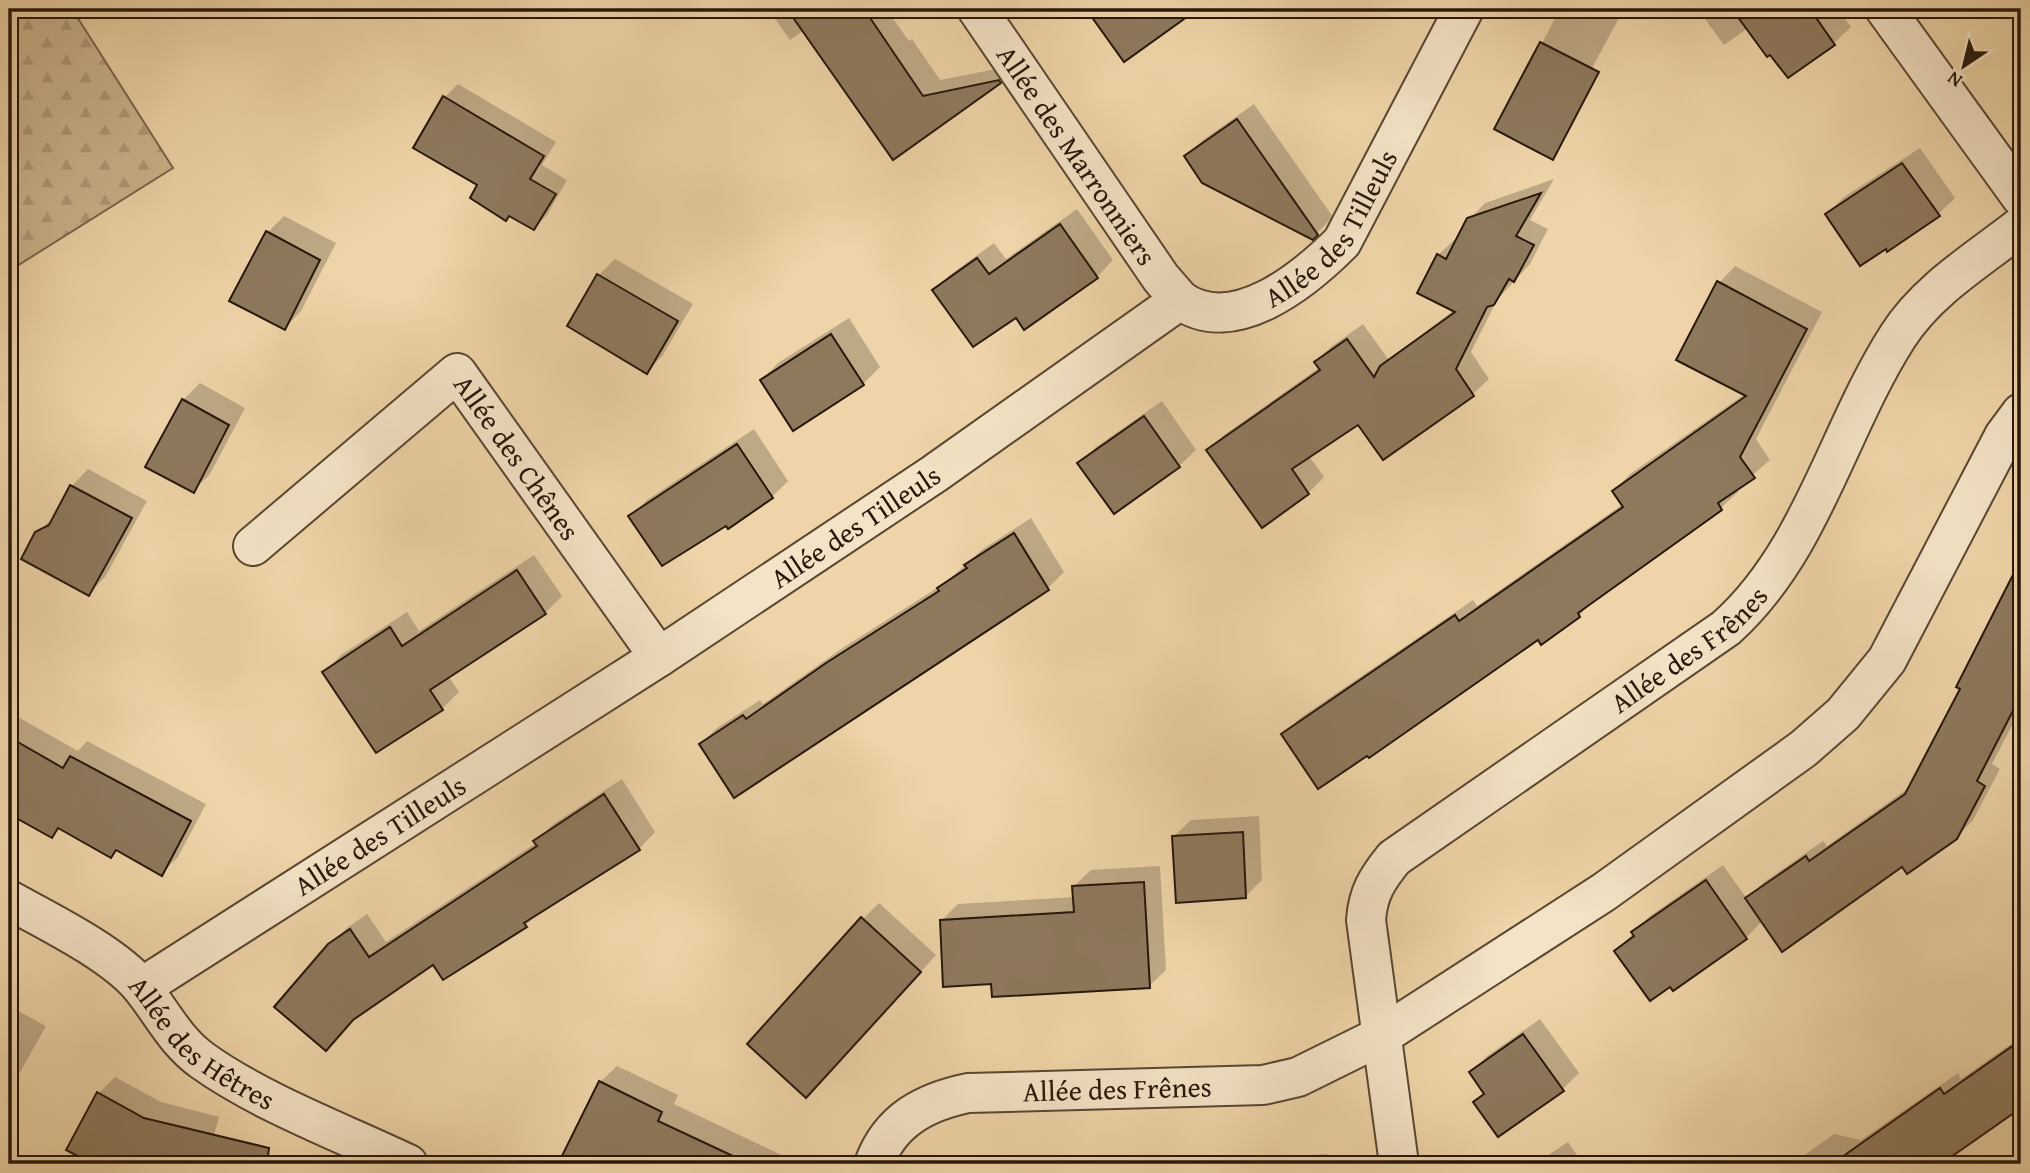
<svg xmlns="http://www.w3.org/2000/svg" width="2030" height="1173" viewBox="0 0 2030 1173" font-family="'Gentium Book Plus',serif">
	<defs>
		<pattern id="forest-firs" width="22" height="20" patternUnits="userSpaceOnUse" patternTransform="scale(1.75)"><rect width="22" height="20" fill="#ccb48d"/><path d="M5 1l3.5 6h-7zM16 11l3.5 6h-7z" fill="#af9a78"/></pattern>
	</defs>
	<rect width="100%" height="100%" fill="#eed4a8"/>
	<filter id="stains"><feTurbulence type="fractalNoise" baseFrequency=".00286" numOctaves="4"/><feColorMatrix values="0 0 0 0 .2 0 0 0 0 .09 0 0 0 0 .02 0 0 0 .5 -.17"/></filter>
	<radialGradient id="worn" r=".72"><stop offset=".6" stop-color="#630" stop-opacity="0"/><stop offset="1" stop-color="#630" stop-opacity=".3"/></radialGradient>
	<!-- forest -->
	<polygon fill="url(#forest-firs)" stroke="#7a664c" stroke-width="2" points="9,9 72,9 173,168 9,271"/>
	<!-- shadow -->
	<g fill="#0003">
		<polygon points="762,9 881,9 888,19 891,16 909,41 912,39 940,80 1016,65 1000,81 894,157 804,30 790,40 769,10 765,13"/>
		<polygon points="1088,9 1190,9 1176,22 1124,60"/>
		<polygon points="1560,9 1624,9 1556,134 1497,128"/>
		<polygon points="1708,9 1838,9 1851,27 1834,43 1788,76 1748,28 1724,45 1702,15"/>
		<polygon points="458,84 556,142 542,165 567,180 547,215 534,228 445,97"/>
		<polygon points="1254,104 1333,217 1313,237 1186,157 1203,140"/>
		<polygon points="1920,148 1955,198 1938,214 1827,214 1844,197"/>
		<polygon points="1554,179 1530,220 1548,229 1530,264 1497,300 1471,352 1489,379 1473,394 1383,457 1358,422 1309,456 1324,477 1308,493 1263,525 1209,450 1224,435 1320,367 1316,362 1332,346 1363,324 1389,360 1454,310 1438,255 1454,240 1457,241 1469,220 1485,203"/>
		<polygon points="1077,209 1113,260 1097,277 935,290 951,274 994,243 1006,259"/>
		<polygon points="284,216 336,243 301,311 285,328 268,232"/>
		<polygon points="615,259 693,304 663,355 647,372 599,275"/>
		<polygon points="1735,266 1822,312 1756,439 1770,460 1736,489 1738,492 1721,508 1595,598 1579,616 1538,637 1283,734 1300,718 1473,600 1477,606 1623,504 1614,491 1630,474 1745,394 1719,283"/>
		<polygon points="849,318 880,367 863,384 762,380 778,363"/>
		<polygon points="200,383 245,408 210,474 193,491 183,400"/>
		<polygon points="1162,401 1196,450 1179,466 1080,463 1096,447"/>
		<polygon points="754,429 788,481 772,497 726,524 631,516 647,500"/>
		<polygon points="88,469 147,501 105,577 89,594 37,533 56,515 72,486"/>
		<polygon points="1031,518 1064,572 1048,588 735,796 701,744 717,728 760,700 763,704 844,647 945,583 983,549"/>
		<polygon points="534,555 562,596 545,613 448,676 459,692 442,709 325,672 341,655 407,612 419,631"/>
		<polygon points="2013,595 2021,600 2021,708 1992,764 2000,769 1973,820 1956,838 1902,864 1763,920 1746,938 1616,951 1650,916 1723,865 1747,899 1764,882 1823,841 1827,846 1910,787"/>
		<polygon points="9,712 78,751 87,741 206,804 178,857 162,873 117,849 110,856 60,827 52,835 9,812"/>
		<polygon points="622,779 655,832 639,849 541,911 525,926 433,963 358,1014 326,1049 329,945 347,928 367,914 386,942 536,843 552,825"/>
		<polygon points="1259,816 1262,880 1245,897 1174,836 1191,820"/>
		<polygon points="1160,866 1166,970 1149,986 992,982 941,921 958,904 1075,897 1074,886 1091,870"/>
		<polygon points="879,903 936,955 822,1080 863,919"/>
		<polygon points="9,974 14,977 9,986"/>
		<polygon points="9,1006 46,1026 9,1092"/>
		<polygon points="1540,1019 1579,1073 1563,1089 1498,1135 1475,1102 1485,1093 1471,1073 1487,1056"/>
		<polygon points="2021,1037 2021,1114 2017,1108 1939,1164 1792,1164 1834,1134 1861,1140 1958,1073 1961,1079"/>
		<polygon points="617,1066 678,1095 674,1104 788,1158 785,1164 568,1164 561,1161 600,1082"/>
		<polygon points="115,1077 161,1102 219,1117 206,1164 97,1164 69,1149 99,1093"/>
		<polygon points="1568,1142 1583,1164 1535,1164"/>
		<polygon points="1328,1154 1328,1164 1235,1164 1240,1159"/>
	</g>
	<!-- building -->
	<g fill="#8e795d" stroke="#27170b" stroke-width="2">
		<polygon points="787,9 864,9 923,96 999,80 1001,83 893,160"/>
		<polygon points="1086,9 1198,9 1124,62"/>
		<polygon points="1732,9 1810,9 1835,45 1788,78 1770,55 1767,57"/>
		<polygon points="1540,42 1599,72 1553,160 1494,129"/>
		<polygon points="443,96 544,156 530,179 556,194 534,230 509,216 506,221 470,198 477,185 413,148"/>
		<polygon points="1237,119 1318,235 1313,240 1202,183 1184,156"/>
		<polygon points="1902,163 1940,216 1887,252 1886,249 1860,266 1825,214"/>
		<polygon points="1541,193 1516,236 1534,245 1514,282 1509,279 1494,305 1487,307 1456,369 1474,396 1383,460 1358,425 1292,469 1309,494 1262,528 1206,450 1320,370 1314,362 1347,339 1374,377 1380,366 1455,312 1417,293 1437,254 1446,259 1467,218"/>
		<polygon points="1060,224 1098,278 1024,330 1016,318 973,347 932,290 977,258 989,274"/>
		<polygon points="266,231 320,260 285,330 229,301"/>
		<polygon points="597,274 678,321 647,374 567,326"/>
		<polygon points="1717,281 1807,329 1740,457 1755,478 1718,503 1722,510 1578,613 1580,617 1541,645 1538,640 1369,758 1367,756 1318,789 1281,734 1455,615 1459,621 1623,507 1612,491 1746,396 1676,360"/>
		<polygon points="831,334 864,385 793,431 760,380"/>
		<polygon points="182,399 229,425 194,493 145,467"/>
		<polygon points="1144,416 1180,467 1114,514 1077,463"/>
		<polygon points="737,444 773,498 728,529 726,526 662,566 628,516"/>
		<polygon points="70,485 132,518 89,596 21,559 35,532 49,525"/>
		<polygon points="1014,533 1049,590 734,798 699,744 743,715 746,719 826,663 939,591 937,588 967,568 964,565"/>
		<polygon points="2021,559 2021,695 1977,781 1985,786 1957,839 1907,874 1902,867 1782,952 1745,898 1806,856 1809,861 1905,794 1960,689 1956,687"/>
		<polygon points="517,570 546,614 430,690 443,710 376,753 322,672 390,627 402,646"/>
		<polygon points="9,737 63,768 70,756 191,821 162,876 116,850 111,858 58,828 52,838 9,814"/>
		<polygon points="604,794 640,850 524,923 527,927 443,980 433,965 353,1020 326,1051 274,1007 328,944 350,929 369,957 537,846 533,841"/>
		<polygon points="1243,832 1246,898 1176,903 1172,836"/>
		<polygon points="1706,880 1747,939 1673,991 1670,987 1650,1001 1614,951 1634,936 1631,932"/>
		<polygon points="1144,882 1150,988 992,997 991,984 943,987 940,920 1074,912 1072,886"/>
		<polygon points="861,917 921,972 806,1098 747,1044"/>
		<polygon points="1523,1034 1564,1091 1498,1137 1473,1102 1484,1094 1469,1072"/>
		<polygon points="2021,1040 2021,1108 1941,1164 1832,1164 1940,1088 1944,1094"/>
		<polygon points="599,1081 662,1112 658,1121 750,1164 558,1164"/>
		<polygon points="97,1092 144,1118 269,1148 267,1164 93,1164 66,1150"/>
	</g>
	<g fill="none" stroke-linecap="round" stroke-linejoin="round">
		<defs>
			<g id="minor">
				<path id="s1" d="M977,9L1161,278L1180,300"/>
				<polyline points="1885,9 2021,197"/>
				<path id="s2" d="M253,546L457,373L659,657"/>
				<path id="s3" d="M9,900C47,921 115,954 142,988C163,1014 175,1041 203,1061C262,1103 343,1133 408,1164"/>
				<path id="s4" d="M142,987L659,657L934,474L1180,300C1233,338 1303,281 1342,242L1464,9"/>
				<path id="s5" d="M874,1164C890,1120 925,1102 968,1093L1263,1085L1298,1077L1381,1036L1604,892L1803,749L1843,714L1887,660L2004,436L2021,413"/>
				<path id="s6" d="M1399,1164L1366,920C1368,893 1377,879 1394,858L1726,628C1812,551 1837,431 1898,336C1927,290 1979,259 2021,226"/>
			</g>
		</defs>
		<!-- minor casing -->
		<use href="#minor" stroke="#594632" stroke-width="42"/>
		<!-- minor -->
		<use href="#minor" stroke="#f4e3c6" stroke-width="38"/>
	</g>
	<g text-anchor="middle" stroke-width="7" stroke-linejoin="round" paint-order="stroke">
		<!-- street labels -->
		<g font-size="28" fill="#27170b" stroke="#f4e3c6">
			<text dy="10" stroke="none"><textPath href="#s1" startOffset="177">Allée des Marronniers</textPath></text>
			<text dy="10" stroke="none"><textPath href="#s4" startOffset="1435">Allée des Tilleuls</textPath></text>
			<text dy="10" stroke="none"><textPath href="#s2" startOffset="371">Allée des Chênes</textPath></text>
			<text dy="10" stroke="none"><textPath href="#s4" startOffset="849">Allée des Tilleuls</textPath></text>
			<text dy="10" stroke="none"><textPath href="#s6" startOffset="677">Allée des Frênes</textPath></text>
			<text dy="10" stroke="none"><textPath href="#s4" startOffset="282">Allée des Tilleuls</textPath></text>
			<text dy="10" stroke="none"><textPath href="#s3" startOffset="243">Allée des Hêtres</textPath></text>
			<text dy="10" stroke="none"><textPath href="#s5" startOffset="273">Allée des Frênes</textPath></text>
		</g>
	</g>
	<!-- margin -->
	<rect width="2030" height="1173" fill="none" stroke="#eed4a8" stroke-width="35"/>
	<rect x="10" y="10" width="2009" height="1152" fill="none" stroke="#27170b" stroke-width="3.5"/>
	<rect x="18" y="18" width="1995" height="1138" fill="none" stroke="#27170b" stroke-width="2"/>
	<!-- north arrow -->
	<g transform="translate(1964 66) rotate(215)" stroke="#f4e3c6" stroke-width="5" paint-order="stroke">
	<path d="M0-5L12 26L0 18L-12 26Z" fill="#27170b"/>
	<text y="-10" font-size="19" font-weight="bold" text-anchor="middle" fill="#27170b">N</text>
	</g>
	<rect width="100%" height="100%" filter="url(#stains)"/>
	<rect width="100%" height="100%" fill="url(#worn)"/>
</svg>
